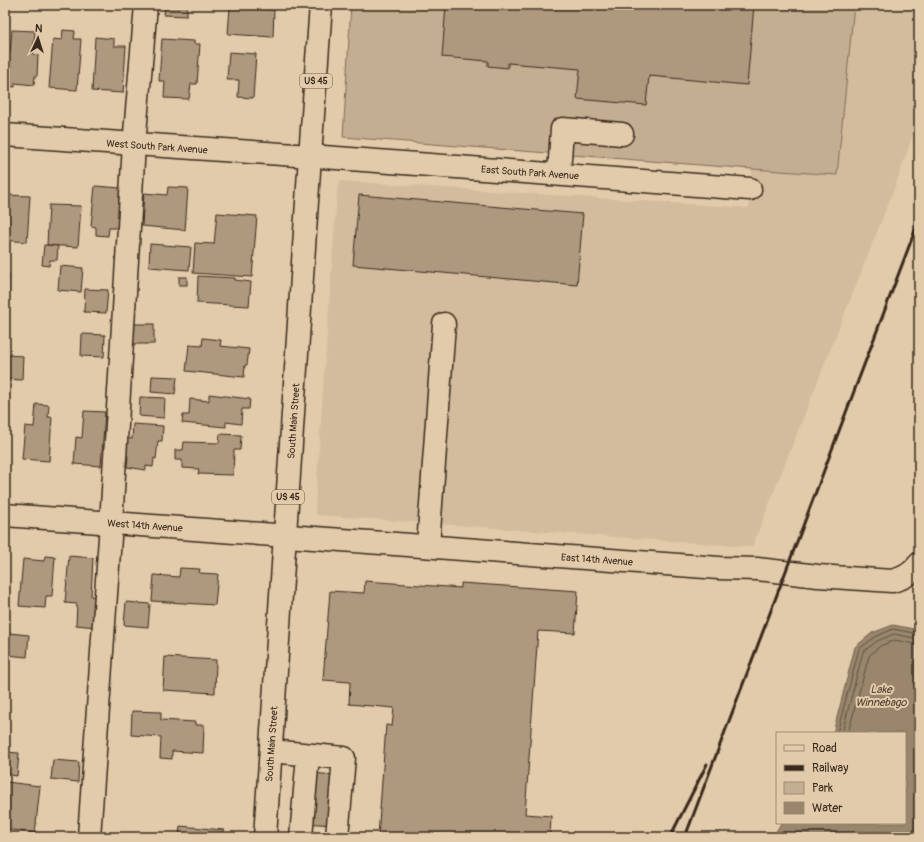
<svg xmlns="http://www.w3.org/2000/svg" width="924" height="842" viewBox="0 0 924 842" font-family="Pangolin,sans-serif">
	<rect width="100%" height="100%" fill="#e1cbaa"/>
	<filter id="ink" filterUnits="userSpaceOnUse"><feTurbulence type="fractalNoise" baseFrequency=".025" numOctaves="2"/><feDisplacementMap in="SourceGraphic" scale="8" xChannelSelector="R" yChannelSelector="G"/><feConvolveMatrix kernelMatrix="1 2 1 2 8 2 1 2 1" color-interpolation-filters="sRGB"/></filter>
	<g filter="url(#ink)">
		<!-- built -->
		<polygon fill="#d2bc9d" points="854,5 919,5 919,117 896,184 752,547 316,515 315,506 337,191 340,181 749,208 752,169 837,174"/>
		<!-- green -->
		<polygon fill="#c3ae91" stroke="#7f6c58" points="351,5 854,5 837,175 752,169 343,137"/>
		<!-- water -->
		<polygon fill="#99866d" stroke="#73614d" points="893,625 919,630 919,837 773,837 781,823 905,823 905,733 833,733 855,647 872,633"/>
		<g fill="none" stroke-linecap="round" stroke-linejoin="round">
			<!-- shore -->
			<g stroke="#614f3e" stroke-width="1">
				<polyline points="837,733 859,649 875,637 893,629 919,634"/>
				<polyline points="842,733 863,652 877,641 894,634 919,639"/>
				<polyline points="848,733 869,656 880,646 895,640 919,645"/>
			</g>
		</g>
		<!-- building -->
		<g fill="#ae997f" stroke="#3b2a1e">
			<polygon points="165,5 187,5 187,16 164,15"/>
			<polygon points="446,5 754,5 747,85 649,76 646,105 577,99 580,69 508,63 508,68 488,66 488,61 442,57"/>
			<polygon points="230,7 274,10 273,37 228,34"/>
			<polygon points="12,30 35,31 33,54 38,55 37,76 35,76 34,85 15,83 15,87 5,86 5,52 10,53"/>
			<polygon points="63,30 75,31 74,39 81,39 77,90 49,88 53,39 62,40"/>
			<polygon points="95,37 114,39 114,46 126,46 123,93 92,91"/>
			<polygon points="162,39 194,41 194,44 200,44 197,84 191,84 189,99 164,98 165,81 159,81"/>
			<polygon points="229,52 256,54 253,98 238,97 239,80 227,80"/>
			<polygon points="95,186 121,188 118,228 109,228 108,236 96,235 96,227 91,226"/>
			<polygon points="168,187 188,188 185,230 142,226 144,193 167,195"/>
			<polygon points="5,195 30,196 27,242 5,240"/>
			<polygon points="359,195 583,214 577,285 353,265"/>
			<polygon points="49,205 81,206 78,247 47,245"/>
			<polygon points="217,213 257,216 252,277 193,273 195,243 214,244"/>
			<polygon points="150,244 191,247 189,270 149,267"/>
			<polygon points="44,245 58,246 57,260 50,260 49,266 42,265"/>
			<polygon points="60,266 83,268 81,292 58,290"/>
			<polygon points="5,274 9,274 8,306 5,306"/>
			<polygon points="198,276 235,278 235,280 251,282 249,306 197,303"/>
			<rect x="179" y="277" width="8" height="8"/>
			<polygon points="85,289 108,290 106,313 84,312"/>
			<rect x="131" y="324" width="23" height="20"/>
			<polygon points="82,334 105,335 104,357 81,356"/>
			<polygon points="203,338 221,340 220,346 249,349 247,365 245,365 244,377 186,371 189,345 202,346"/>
			<polygon points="5,355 23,356 22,380 5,379"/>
			<polygon points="152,376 177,377 175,394 151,392"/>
			<polygon points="209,394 250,399 249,409 242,409 241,424 226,422 226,427 182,423 183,415 189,415 190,399 209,401"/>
			<polygon points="140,397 165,398 164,418 139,416"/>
			<polygon points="36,404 49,405 48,417 52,417 49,461 22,459 25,426 34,427"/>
			<polygon points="84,411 105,412 101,466 74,464 76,437 82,438"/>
			<polygon points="133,424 163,426 162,441 158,441 156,459 154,458 153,467 146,466 146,470 127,467 128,456 124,456 125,438 132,439"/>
			<polygon points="220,434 241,435 240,450 234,450 233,475 198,474 199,469 182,468 182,460 175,460 175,450 183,450 184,442 219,443"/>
			<polygon points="45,556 55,557 52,596 46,596 45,608 19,606 23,559 44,561"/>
			<polygon points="69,556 93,558 91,596 99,597 96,627 76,625 77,604 65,603"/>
			<polygon points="180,568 200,569 199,573 218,574 215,605 152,601 154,575 179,577"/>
			<polygon points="365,581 461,588 461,583 578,591 575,633 538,631 525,814 551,816 550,837 378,837 386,725 392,726 394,708 349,704 350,682 323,680 330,591 364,593"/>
			<polygon points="126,602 150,604 148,627 124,625"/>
			<polygon points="9,633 29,635 27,657 7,655"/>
			<polygon points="165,657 216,660 215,693 163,690"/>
			<polygon points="132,711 161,712 161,720 195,722 195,725 204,725 203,753 172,751 172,759 160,758 161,737 131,735"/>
			<polygon points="5,752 19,753 17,776 5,774"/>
			<polygon points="53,760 79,762 78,782 51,779"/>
			<polygon points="310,773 336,775 332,825 306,823"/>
			<polygon points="6,782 40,786 35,833 5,829 5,796"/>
			<polygon points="180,826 224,830 224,837 179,837"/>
		</g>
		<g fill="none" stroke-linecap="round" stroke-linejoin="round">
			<defs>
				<g id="minor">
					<polyline points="310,156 750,189"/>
					<polyline points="559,174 562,129 622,134"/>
					<path d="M5,515L719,568L757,569L818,576L892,581C904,578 911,574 919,564"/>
					<polyline points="428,546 444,324"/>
					<polyline points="271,751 344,758 337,837"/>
					<polyline points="89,837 111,523 134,145 146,5"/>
					<polyline points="301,837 308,755"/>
				</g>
				<g id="major">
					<polyline points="5,135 310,156"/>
					<polyline points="265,837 310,156 321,5"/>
				</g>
			</defs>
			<!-- minor casing -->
			<use href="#minor" stroke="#3b2a1e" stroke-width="25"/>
			<!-- major casing -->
			<use href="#major" stroke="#3b2a1e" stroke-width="25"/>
			<!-- minor -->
			<use href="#minor" stroke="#e1cbaa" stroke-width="22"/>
			<!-- major -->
			<use href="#major" stroke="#e1cbaa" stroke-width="22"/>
			<!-- rail -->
			<g stroke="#3b2a1e" stroke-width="3">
				<polyline points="670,837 707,764"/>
				<polyline points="685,837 919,220"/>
			</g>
		</g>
	</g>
	<g text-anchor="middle" stroke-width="4" stroke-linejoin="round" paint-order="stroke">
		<!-- shield labels -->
		<g fill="#e1cbaa" stroke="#6d5a48" stroke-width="1">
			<rect x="300" y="74" width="32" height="14" rx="3"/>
			<rect x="272" y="490" width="32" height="14" rx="3"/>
		</g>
		<g font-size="9" font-weight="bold" fill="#3b2a1e">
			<text x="316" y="84">US 45</text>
			<text x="288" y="500">US 45</text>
		</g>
		<!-- street labels -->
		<g font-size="10" fill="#3b2a1e" stroke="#e1cbaa">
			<text transform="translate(157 146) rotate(4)" y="4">West South Park Avenue</text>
			<text transform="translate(530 172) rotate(4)" y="4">East South Park Avenue</text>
			<text transform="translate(293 421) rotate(-86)" y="4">South Main Street</text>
			<text transform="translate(145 525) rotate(4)" y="4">West 14th Avenue</text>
			<text transform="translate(597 559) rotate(4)" y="4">East 14th Avenue</text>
			<text transform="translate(271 744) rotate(-86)" y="4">South Main Street</text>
		</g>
		<!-- water labels -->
		<g font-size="11" font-style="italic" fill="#4e3c2e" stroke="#e1cbaa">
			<text x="881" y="693">Lake<tspan x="881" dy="13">Winnebago</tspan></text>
		</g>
	</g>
	<!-- margin -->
	<rect width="924" height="842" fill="none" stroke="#e1cbaa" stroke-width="20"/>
	<rect x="10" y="10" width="904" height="822" fill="none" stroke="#3b2a1e" stroke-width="1.5" filter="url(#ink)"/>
	<!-- legend -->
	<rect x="776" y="732" width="130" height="92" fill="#e1cbaa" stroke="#9f8b72"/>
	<rect x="784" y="745" width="20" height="6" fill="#e1cbaa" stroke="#9f8b72"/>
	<text x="812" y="752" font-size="12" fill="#3b2a1e">Road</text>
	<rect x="784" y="765" width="20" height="6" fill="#3b2a1e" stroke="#9f8b72"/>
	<text x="812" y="772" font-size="12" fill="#3b2a1e">Railway</text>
	<rect x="784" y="782" width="20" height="12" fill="#c3ae91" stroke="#9f8b72"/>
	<text x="812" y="792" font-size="12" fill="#3b2a1e">Park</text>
	<rect x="784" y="802" width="20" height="12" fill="#99866d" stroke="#9f8b72"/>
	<text x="812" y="812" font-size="12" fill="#3b2a1e">Water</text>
	<!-- north arrow -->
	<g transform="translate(38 38) rotate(4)" stroke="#e1cbaa" stroke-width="3" paint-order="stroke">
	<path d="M0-3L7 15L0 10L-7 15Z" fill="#3b2a1e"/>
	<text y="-6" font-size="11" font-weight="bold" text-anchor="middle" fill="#3b2a1e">N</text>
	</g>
</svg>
